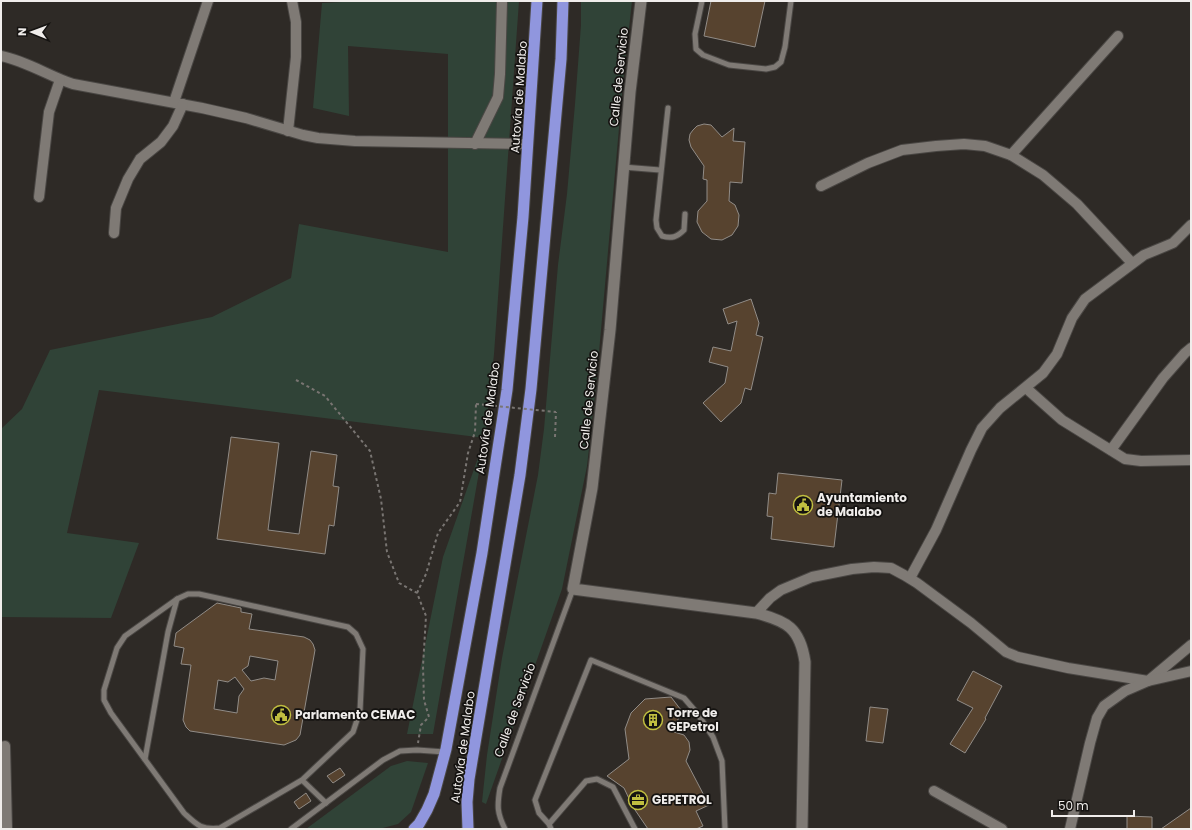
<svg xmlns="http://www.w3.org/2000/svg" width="1192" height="830" viewBox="0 0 1192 830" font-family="Poppins,sans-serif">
	<rect width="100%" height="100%" fill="#2e2a26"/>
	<!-- green -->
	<g fill="#304337">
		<polygon points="361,1 519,1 494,354 485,438 433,734 407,734 443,557 485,438 99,390 67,533 139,543 111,618 1,617 1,429 22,409 50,350 212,317 291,278 299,224 448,252 448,54 348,46 349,116 313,108 322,3"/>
		<polygon points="581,1 632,1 623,83 596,386 587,466 562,589 486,804 482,802 487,755 502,658 538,475 544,429 558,265 567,194 575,104 581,25"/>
		<polygon points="407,761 428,763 411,812 398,824 379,829 306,829 391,766"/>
	</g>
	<!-- building -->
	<g fill="#57432f" stroke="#918c87" fill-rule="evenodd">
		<polygon points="711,1 765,1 755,47 704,36"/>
		<polygon points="704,124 711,125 722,137 734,128 733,141 745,142 742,183 730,182 729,201 735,205 739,215 738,226 732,235 722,240 711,239 702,232 697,222 698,211 707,201 707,180 703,179 704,166 691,147 689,140 690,134 693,130 697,126"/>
		<polygon points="751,299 759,323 756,335 763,337 751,390 745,388 741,403 721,422 703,403 725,383 728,367 709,362 713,347 731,351 737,321 728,324 723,309"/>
		<polygon points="231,437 279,443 268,530 299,534 311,451 337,455 333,486 339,487 334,526 329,525 325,554 217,539"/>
		<polygon points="778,473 842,480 834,547 771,539 773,517 767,516 769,493 776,494"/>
		<path d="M217,603L241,608V612L252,614L249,629L304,637L310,640L313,644L315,650L300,735L296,740L284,745L190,731L186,727L183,720L191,665L181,664L184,648L174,646L176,633ZM250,656L278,661L275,680L264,678L251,681L242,670L248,666ZM235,677L244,689L239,696L237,713L214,709L218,680L228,682Z"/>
		<polygon points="973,671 1002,686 985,718 986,719 965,753 950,744 973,708 957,700"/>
		<polygon points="671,697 681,710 674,732 684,735 689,742 690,750 686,761 709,805 696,811 703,826 696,829 648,829 633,807 624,788 607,776 629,759 625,729 631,713 645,699"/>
		<polygon points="870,707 888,709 883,743 866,741"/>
		<polygon points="340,768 345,775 333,783 327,776"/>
		<polygon points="306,793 311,801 299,809 294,802"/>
		<polygon points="1191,808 1191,829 1161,829"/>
		<polygon points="1127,816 1152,817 1152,829 1127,829"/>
	</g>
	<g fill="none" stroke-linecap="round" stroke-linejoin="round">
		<defs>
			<g id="service">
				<polyline points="702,1 695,34 696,49 703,55 729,65 766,69 775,67 781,62 785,47 791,1"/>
				<path d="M668,108L656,220L657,228L662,236C672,239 677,237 684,230L685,214"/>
				<polyline points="623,167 660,170"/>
				<polyline points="145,759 168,632 177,599"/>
				<path d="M302,780L353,732L360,711L363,649L356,634L348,627L199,594H188L177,599L125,636L117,648L104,690V700L111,713L184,813C197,825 201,830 220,828L302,780L326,803"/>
				<polyline points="549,824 539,813 535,800 591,660 684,698 697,713 713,737 722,761 725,829"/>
				<polyline points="291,829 383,760 400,751 417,750 445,752"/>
				<path d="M505,829C497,813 497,806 500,788L573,589"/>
				<polyline points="551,829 549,824 586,781 597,779 613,787 635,829"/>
			</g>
			<g id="minor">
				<path d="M1,56C26,61 49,76 73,84L202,108L246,118L303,135L318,138L355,141L528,144"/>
				<polyline points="174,102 208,1"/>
				<polyline points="288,131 296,57 296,22 292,1"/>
				<polyline points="475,144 498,97 500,74 502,1"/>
				<polyline points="1011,155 1118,36"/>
				<polyline points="821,186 868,163 902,150 936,146 964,144 985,146 1011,155 1043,175 1077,204 1132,263"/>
				<polyline points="39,197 49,112 60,80"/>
				<polyline points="114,233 116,208 128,179 140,159 161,142 173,126 183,104"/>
				<polyline points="1026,388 1062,420 1125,459 1141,461 1191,460"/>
				<polyline points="1111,450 1163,378 1185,353 1191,348"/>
				<polyline points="910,578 936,530 971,450 982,428 1000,408 1043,373 1057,354 1072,318 1085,299 1144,255 1173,243 1191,225"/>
				<polyline points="756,613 770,598 781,590 812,577 852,569 874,567 891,568 904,575 917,583 971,623 1006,652 1018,657 1068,668 1148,681 1191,645"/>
				<polyline points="1,747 5,746 7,829"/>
				<polyline points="934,791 1002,829"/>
				<polyline points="1070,829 1090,743 1097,718 1104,706 1125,691 1148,681 1191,671"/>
			</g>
			<path id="tertiary" d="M641,1L630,92L610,330L592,488L573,589L756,613C787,621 800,628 805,662L802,829"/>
			<g id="trunk">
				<polyline points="414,829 419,824 427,810 434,794 446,749 482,553 494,474 507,390 523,217 537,1"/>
				<polyline points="468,829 467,802 469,779 520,475 531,389 561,59 563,1"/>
			</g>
		</defs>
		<!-- service casing -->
		<use href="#service" stroke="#4a4744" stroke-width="7"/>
		<!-- minor casing -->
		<use href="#minor" stroke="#4a4744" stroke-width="12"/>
		<!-- tertiary casing -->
		<use href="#tertiary" stroke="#4a4744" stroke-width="13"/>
		<!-- trunk casing -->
		<use href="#trunk" stroke="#4a4744" stroke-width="13"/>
		<!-- path -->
		<g stroke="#797572" stroke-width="2" stroke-dasharray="3 3" stroke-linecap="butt">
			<polyline points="296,380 325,396 370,451 381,499 387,552 399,583 417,593 426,616 423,666 424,700 429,717 421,725 418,743"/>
			<polyline points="555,437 556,412"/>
			<polyline points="417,593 426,574 438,533 460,502 468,453 475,432 476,404"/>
		</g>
		<!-- service -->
		<use href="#service" stroke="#7f7a75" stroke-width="5"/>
		<!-- minor -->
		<use href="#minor" stroke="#7f7a75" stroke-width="10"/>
		<!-- tertiary -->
		<use href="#tertiary" stroke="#7f7a75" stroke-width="11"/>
		<!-- trunk -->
		<use href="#trunk" stroke="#9096de" stroke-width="11"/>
		<!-- path-bridge -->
		<polyline stroke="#797572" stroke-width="2" stroke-dasharray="3 3" stroke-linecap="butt" points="476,404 556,412"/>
	</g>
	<!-- icons -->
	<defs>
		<symbol id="civic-ring" viewBox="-11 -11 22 22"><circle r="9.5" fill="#151311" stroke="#c0be40" stroke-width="1.5"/><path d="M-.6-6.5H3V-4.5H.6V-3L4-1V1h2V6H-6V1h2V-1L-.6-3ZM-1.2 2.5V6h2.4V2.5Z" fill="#c0be40"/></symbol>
		<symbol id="building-ring" viewBox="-11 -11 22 22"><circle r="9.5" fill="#151311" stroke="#c0be40" stroke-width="1.5"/><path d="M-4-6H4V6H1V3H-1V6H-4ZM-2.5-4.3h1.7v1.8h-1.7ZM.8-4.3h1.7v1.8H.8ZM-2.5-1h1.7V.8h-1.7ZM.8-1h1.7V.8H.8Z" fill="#c0be40"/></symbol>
		<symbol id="office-ring" viewBox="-11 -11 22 22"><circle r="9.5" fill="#151311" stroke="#c0be40" stroke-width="1.5"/><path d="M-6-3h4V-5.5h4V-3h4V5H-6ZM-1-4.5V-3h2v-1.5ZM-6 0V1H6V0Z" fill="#c0be40"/></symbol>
	</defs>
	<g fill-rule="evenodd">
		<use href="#civic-ring" x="792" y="494" width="22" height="22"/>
		<use href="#civic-ring" x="270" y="704" width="22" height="22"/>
		<use href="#building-ring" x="642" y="709" width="22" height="22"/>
		<use href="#office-ring" x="627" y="789" width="22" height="22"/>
	</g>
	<g text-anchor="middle" stroke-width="3.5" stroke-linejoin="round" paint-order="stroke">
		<!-- street labels -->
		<g font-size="12" fill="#f0edeb" stroke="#151311">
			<text transform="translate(619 77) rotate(-84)" y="4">Calle de Servicio</text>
			<text transform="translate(519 97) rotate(-86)" y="4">Autovía de Malabo</text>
			<text transform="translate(589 400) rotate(-84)" y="4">Calle de Servicio</text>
			<text transform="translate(488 418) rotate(-82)" y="4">Autovía de Malabo</text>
			<text transform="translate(515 710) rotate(-70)" y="4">Calle de Servicio</text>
			<text transform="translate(463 747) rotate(-82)" y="4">Autovía de Malabo</text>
		</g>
		<!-- poi labels -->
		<g font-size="12" font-weight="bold" fill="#f0edeb" stroke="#151311" text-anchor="start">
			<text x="817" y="502">Ayuntamiento<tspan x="817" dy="14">de Malabo</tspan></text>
			<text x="667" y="717">Torre de<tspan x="667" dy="14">GEPetrol</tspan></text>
			<text x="295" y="719">Parlamento CEMAC</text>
			<text x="652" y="804">GEPETROL</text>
		</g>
	</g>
	<!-- border -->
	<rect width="1192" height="830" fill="none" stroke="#f0edeb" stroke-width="4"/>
	<!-- north arrow -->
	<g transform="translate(32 32) rotate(271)" stroke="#151311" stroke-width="3" paint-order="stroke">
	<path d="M0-3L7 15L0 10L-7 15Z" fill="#f0edeb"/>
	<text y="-6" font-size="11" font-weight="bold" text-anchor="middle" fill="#f0edeb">N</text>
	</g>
	<!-- scale -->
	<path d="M1052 810v6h82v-6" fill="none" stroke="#f0edeb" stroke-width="2"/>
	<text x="1058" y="810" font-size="12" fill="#f0edeb" stroke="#151311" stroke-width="3" paint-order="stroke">50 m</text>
</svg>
